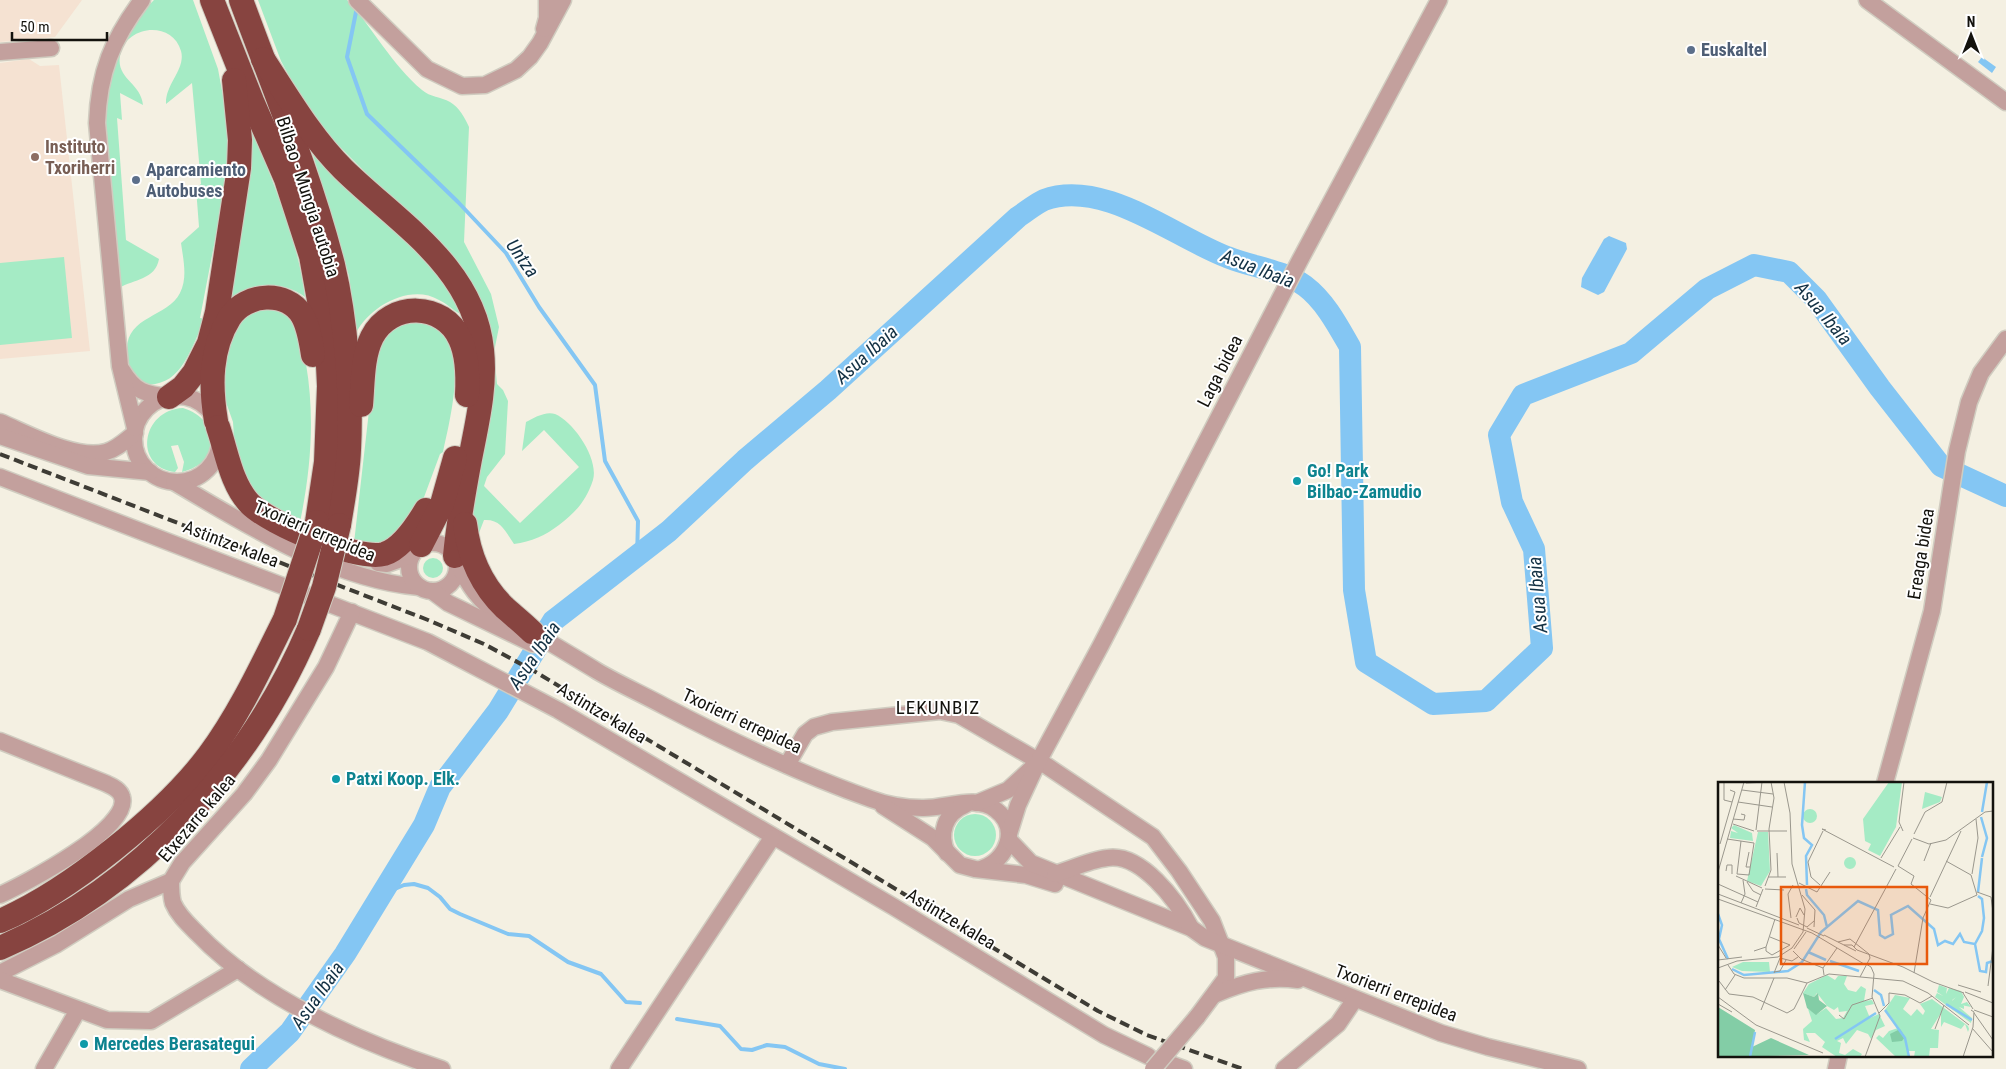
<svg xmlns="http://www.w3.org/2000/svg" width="2006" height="1069" viewBox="0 0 2006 1069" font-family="'Roboto Condensed',sans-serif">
	<rect width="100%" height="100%" fill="#f4f0e2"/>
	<!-- education -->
	<g fill="#f5e2d2">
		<polygon points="0,0 82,0 55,37 0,42"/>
		<polygon points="29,59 40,66 59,65 90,351 0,359 0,63"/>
	</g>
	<!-- green -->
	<g fill="#a5ebc5">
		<path d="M154,0H193L218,69L229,128L230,162L200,318L206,319C189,348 183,390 140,384C130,371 127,367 127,349C127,316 168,317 180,293C188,278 183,258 181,243L199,227L196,188L201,184L192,83L166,104C165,84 186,69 181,51C172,20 125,25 120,56C116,79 141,83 143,105L120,93L122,120L117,118L126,240L159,259C155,280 134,279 119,288L104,134L105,104L115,55L139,15Z"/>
		<path d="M258,0H347C373,28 392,65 422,90C430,97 441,97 450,102C459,107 465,118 469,127L464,242L491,294L499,327L494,352L497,384L503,390L508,401L505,454L487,477L484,486L520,523L579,467L544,430L522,451L526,422C534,418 545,411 555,414C574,422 599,459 593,480C586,501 576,512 559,525C546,535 531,542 514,544C505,531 501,519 484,520L469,559L464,549L486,333L410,213L367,174L328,135L304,104L281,61Z"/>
		<path d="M252,127C272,182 298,238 305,297C276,276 256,290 229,305L247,129Z"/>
		<path d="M310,145C364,192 431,249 462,315C453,311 448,304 439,300C410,283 369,307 356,333L349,276Z"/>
		<polygon points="64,257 72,338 0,345 0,263"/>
		<path d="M267,307L294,315C298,331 304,347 306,364C315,416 311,470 300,522L259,502L235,455L233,422L222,391L229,340L238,321L251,311Z"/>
		<path d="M413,321C424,323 436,324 445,334C466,357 449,424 443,452L440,454L420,508L387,544L354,543L375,358L387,332Z"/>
		<path d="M183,408C221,420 223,462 182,472L184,462L178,445L171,446L178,468L175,472C133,467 141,410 183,408Z"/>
		<circle cx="433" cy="568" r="10"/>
		<circle cx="975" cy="835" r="21"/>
	</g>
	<!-- water -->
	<g fill="#84c6f3">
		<polygon points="1982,57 1996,67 1992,73 1978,62"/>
		<polygon points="1609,236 1626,243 1627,249 1604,292 1598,295 1581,287 1582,278 1604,239"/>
	</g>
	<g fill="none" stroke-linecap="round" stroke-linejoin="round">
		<!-- stream -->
		<g stroke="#84c6f3" stroke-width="4">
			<polyline points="357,7 347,57 367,114 458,202 506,253 539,307 595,385 605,461 638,521 637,558"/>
			<polyline points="381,895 404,885 414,884 428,888 440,897 450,909 460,914 508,934 529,936 568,962 601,974 626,1002 640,1003"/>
			<polyline points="677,1019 720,1026 741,1049 752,1050 767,1045 785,1047 819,1064 845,1069"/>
		</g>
		<!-- river -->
		<path stroke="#84c6f3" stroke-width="22" d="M251,1069L290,1032L345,954L424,825L440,787L498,711L553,621L669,531L745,460L828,390L1018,217C1026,212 1035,204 1044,200C1103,178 1174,237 1227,257C1254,268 1281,269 1305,286C1325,301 1338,326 1350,347L1354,590L1366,662L1433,704L1486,701L1542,648L1534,549L1512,502L1499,435L1523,395L1631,353L1707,289L1754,265L1789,272L1816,299L1880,388L1941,466L2006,496"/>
		<defs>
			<g id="minor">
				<polyline points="357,0 427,69 462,86 485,85 516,70 530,57 540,43 563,0"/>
				<polyline points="1867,0 2006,102"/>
				<polyline points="544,29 547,18 547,0"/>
				<polyline points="0,52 51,48"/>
				<path d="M122,370C135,392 145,394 169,397"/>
				<circle cx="177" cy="439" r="43"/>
				<path d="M0,422C29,434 75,460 106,452C117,449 126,440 135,433"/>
				<path d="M135,428L120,366L97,123C99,72 112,40 142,0"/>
				<polyline points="0,436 88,466 150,472"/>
				<polyline points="0,477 428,642 558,710 894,907 1104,1035 1148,1056"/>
				<path d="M174,482C246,525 334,580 419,587"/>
				<circle cx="433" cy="567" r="24"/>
				<path d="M457,562C468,584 479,603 501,615"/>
				<polyline points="378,563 387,564 412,555"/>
				<polyline points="432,591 448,603 533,644"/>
				<path d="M523,627C548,641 572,656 597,671C619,684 642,694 664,706C731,741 800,774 871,799C887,805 905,808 922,808C945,809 976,794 996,810C1020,828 1007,860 983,868"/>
				<path d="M0,741L105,783C111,786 120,789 122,797C132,828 24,884 0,895"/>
				<polyline points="787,765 805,734 814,727 832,722 940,711 959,715 1047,766 1153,837 1179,871 1212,921 1226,957 1226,978 1197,1017"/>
				<polyline points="1885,783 1932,611 1957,451 1969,402 1981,373 2006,339"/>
				<polyline points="977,803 1008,790 1032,768"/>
				<polyline points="883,806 933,838 960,865 975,869 1026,875 1055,884"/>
				<polyline points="1009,834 1018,805 1038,762 1101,645 1300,260 1439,0"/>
				<polyline points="1009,840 1031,863 1191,928 1205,938 1441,1033 1488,1047 1578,1069"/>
				<path d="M947,853C938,834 945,813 965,805"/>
				<path d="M1055,874C1071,869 1090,860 1107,858C1141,852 1177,901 1191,928"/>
				<path d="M171,881C171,888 171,896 173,903C178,915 188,924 197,933C258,997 359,1042 442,1069"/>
				<polyline points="0,973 57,944 129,899 171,881 182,863 244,794 269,760 326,667 352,612"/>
				<polyline points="0,980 107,1020 151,1021 238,969"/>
				<path d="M1216,994C1245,982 1266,976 1298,980"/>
				<polyline points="1173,1065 1184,1069"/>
				<polyline points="44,1069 78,1010"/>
				<polyline points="619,1069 772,838"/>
				<polyline points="1284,1069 1338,1024 1355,999"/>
				<polyline points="1836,1069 1839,1055"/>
			</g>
			<g id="highway">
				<polyline points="212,0 252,101 286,179 311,256 327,345 329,386 326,462 317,522"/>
				<path d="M241,0C273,87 310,175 333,265C346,320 352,394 349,450C348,475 343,500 339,525"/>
				<path d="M263,59C288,97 311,137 343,169C397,222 474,267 482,350C486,387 477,423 470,459C464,491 458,523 455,556"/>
				<polyline points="169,397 183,387 194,373 209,343 217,312 239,168 240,140 234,80"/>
				<path d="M361,405C363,383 362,357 372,337C390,301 444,302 460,339C468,356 468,377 467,395"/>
				<path d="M216,421C210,385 210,349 230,317C246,293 286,290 302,315C309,327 311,342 313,355"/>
				<path d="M218,427C227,453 231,484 250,504C270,524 357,561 384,554C401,549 417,525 426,510"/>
				<path d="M465,524C469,557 481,585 505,608C514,616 523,623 532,632"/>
				<polyline points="421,545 442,504 455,458"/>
				<path d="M0,921C68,892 165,814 209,755C240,713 262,665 285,619"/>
				<path d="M0,948C140,888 250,767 309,629"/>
			</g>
		</defs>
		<!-- minor casing -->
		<use href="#minor" stroke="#d0ccc0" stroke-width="19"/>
		<!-- highway casing -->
		<use href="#highway" stroke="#d0ccc0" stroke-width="26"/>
		<!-- minor -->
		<use href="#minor" stroke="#c3a09d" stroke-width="16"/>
		<!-- highway -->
		<use href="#highway" stroke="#874440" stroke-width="24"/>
		<!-- rail -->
		<polyline stroke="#3e3c35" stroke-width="4" stroke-dasharray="10 5" stroke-linecap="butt" points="0,454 428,620 484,644 534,671 1098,1011 1147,1035 1243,1069"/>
		<defs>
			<polyline id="minor-bridge" points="1153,1069 1197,1017"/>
			<g id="highway-bridge">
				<polyline points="285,619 317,522"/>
				<polyline points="309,629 324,587 339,525"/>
			</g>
		</defs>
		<!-- minor-bridge casing -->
		<use href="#minor-bridge" stroke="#d0ccc0" stroke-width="19" stroke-linecap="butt"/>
		<!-- highway-bridge casing -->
		<use href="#highway-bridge" stroke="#d0ccc0" stroke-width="26" stroke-linecap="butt"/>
		<!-- minor-bridge -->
		<use href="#minor-bridge" stroke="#c3a09d" stroke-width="16"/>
		<!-- highway-bridge -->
		<use href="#highway-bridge" stroke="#874440" stroke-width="24"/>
	</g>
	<!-- markers -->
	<g fill="#5c6f8a" stroke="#fff" stroke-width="2">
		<circle cx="1691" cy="50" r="5"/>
		<circle cx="136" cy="180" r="5"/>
	</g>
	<circle fill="#8d6e63" stroke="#fff" stroke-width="2" cx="35" cy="157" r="5"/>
	<g fill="#0f9aa8" stroke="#fff" stroke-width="2">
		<circle cx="1297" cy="481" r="5"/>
		<circle cx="336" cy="779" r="5"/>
		<circle cx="84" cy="1044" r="5"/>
	</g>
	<g text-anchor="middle" stroke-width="4" stroke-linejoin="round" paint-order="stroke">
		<!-- service labels -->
		<g font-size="18" font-weight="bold" fill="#4e5e75" stroke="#fff" text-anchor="start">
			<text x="1701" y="56">Euskaltel</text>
			<text x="146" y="176">Aparcamiento<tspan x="146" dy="21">Autobuses</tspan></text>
		</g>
		<!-- education labels -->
		<g font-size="18" font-weight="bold" fill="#785e54" stroke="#fff" text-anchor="start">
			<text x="45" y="153">Instituto<tspan x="45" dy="21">Txoriherri</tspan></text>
		</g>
		<!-- street labels -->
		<g font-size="18" fill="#13120d" stroke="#fff">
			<text transform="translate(308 197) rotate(72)" y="6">Bilbao - Mungia autobia</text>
			<text transform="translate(1220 371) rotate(-63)" y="6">Laga bidea</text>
			<text transform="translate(315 531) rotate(23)" y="6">Txorierri errepidea</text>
			<text transform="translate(231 544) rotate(21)" y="6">Astintze kalea</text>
			<text transform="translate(1921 554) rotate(-81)" y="6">Ereaga bidea</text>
			<text transform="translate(602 713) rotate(31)" y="6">Astintze kalea</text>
			<text transform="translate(742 721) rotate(25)" y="6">Txorierri errepidea</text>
			<text transform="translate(197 818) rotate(-50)" y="6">Etxezarre kalea</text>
			<text transform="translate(951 919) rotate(31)" y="6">Astintze kalea</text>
			<text transform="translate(1396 993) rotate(21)" y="6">Txorierri errepidea</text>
		</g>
		<!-- culture labels -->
		<g font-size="18" font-weight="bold" fill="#0d838f" stroke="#fff" text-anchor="start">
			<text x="1307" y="477">Go! Park<tspan x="1307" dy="21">Bilbao-Zamudio</tspan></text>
			<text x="346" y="785">Patxi Koop. Elk.</text>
			<text x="94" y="1050">Mercedes Berasategui</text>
		</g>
		<!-- water labels -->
		<g font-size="19" font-style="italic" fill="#133144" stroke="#fff">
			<text transform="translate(523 258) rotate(55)" y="7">Untza</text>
			<text transform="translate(1258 268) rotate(21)" y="7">Asua Ibaia</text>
			<text transform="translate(1824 313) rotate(50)" y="7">Asua Ibaia</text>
			<text transform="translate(866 354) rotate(-42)" y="7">Asua Ibaia</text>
			<text transform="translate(1537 595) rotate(-95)" y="7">Asua Ibaia</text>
			<text transform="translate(534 655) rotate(-56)" y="7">Asua Ibaia</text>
			<text transform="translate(317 995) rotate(-55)" y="7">Asua Ibaia</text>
		</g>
		<!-- neighbourhood labels -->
		<g font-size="19" letter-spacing="1" fill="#13120d" stroke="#fff">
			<text x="938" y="714">LEKUNBIZ</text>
		</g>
	</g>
	<!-- overview -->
	<g transform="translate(1718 782)">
		<rect width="275" height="275" fill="#f4f0e2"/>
		<path d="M171,0H184L178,45L162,74L150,68L153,62L147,59L145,37ZM207,10L224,15L222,20L204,27ZM85 34a7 7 0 1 1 14 0a7 7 0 1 1-14 0ZM16,43L34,51L35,59L12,56L13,49L20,51L13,46ZM40,50H50L52,89L43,104L29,99ZM126 81a6 6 0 1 1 12 0a6 6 0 1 1-12 0ZM25,180H51L52,190L24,189L14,185ZM109,193L117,198L120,194H129L126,202L130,208L138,210L143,204L148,207L146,219L154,218L156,222L147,224L152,236L161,232L167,244L158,248L153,257L150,252L139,248L128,262L125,256L119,259L123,261L121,271L127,273L135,267L144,272L142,275H119L104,265L107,260L97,251H88L92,260L86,258L85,247L94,239L90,227L99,232L108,226L118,237L125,236L129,229L121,230L120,225L116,228L109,224L99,211L96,215L85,211L91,202ZM221,203L229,206L228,212L231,206L243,209L246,215L243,222L249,220L253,225L238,222L234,219L238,215L233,219L219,210ZM219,211L246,224V227L241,225L254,236L253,241L217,215ZM177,213L192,216L185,227L193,234L199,227L205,233L207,229L202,222L214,217L250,244L251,247L250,250L247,242L243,247L226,240L223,245V231L213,247L221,248L220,266H212L211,275H196L197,269H191L190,275H178L158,256L161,253L165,256L171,249L180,246L167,228Z" fill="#a5ebc5"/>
		<path d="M85,211L96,215L100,211L101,218L109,224L98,233L89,226ZM0,225L37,248L34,265L53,256L91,273L0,275ZM182,247L187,255L184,259L174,260L172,252Z" fill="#83cda6"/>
		<path fill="none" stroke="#84c6f3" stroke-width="2.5" d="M87,0L84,43L86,56L94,63L88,74L89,103M264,30L269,0M263,35L269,56L264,75M88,107L89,113L106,133L109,145M260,110L264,76M0,132L4,143L1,157L10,177M257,162L264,149L266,136L264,117L260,114M90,170L108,178M112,179L141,189M14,187L26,193L70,189L84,180L103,150L140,119L160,128L162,153L167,156L175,152L173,133L190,124L216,147L220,163L227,159L235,162L242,152L246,160L257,162L262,189L268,190L269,181L275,179M156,208L163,213L166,224M228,222L254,238M167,228L187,256L191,275M117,257L158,231M32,275L37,250"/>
		<path fill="none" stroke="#9a978d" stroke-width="1" d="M6,0V18L14,20M28,1L49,0M24,8L55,12M20,20L54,25M15,37L26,38L27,33L23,32M15,42L36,49M38,48L44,0M108,48L104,47L176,85M39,49H69M185,49L181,40L186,0M196,52L207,30L224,20L229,0M195,56L211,62L228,58L267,30L275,29M9,57L36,61L31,93L19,92M2,62L17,10L12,8M31,70L28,85H32M59,71L60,95M163,76L182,45M206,79L213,61M180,84L196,94L193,102L213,118L205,136L196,191M180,84L194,57M8,89L9,83H14V92M0,90L26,0M19,92L23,59M254,92L260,56L258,37M18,94L44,106M50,95H68M29,100L35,109L43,113M81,101L99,110L112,90M0,102L40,120M102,103L93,95L90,80L105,49M47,104L53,88L51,47L56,16L53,0M47,107L66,108M259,110L273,115L275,130M0,112L81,143M84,113L97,128L96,145M212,115L243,49M0,117L94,151L146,182M23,121L27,112L25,98M212,122L230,126L259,113L253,93L228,79M38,125L45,107M78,135L82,126L86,133M73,136L70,112L75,103M79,136L81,141L89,145L96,139M89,146L106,154M106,153L138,169M120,160L132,157L151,172L152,176L142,195M0,163L8,176M126,163H134L139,168L185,185L215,200L246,211M48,165V169L54,173L72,163L52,155M136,165L178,87M76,167L88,150M36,169L48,165L57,137M75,169L83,177L105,186M62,176L74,179L80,175M0,178L24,175M10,183L16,192L26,196H69L89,201L111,192L185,199L210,211L251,243M0,186L19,179L60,175L74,166L85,150L87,127L74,82L72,31L66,0M56,190L62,189L68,178M56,191L62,176M106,193L105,186L119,166M1,199L11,212L35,215L69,231L76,227L89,201M240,203L263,210M270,204L275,165M7,208L17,193M247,210L275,221M245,211L255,227M0,215L38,243L105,271M0,222L14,230M43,228L56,196M256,228L275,235M161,231L171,221V211L187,213L202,221L214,214M256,231L275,258M121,233L126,237L134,223L155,216M254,246L275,270M217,247L226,223M147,275L162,234L154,215L156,192L153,185L148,182M245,275L255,245L256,230L253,228"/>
		<path fill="#e8590c" fill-opacity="0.15" stroke="#e8590c" stroke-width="2.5" d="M63,105H209V182H63Z"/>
		<rect width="275" height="275" fill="none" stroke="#13120d" stroke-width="2.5"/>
	</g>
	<!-- north arrow -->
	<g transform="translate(1971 35)" stroke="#ffffff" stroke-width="4" paint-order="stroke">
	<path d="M0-4L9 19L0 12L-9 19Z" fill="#13120d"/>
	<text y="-8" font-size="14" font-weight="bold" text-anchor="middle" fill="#13120d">N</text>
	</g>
	<!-- scale -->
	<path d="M12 32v8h95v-8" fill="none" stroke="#13120d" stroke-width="2.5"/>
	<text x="20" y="32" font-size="15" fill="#13120d" stroke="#ffffff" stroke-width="4" paint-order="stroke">50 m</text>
</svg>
